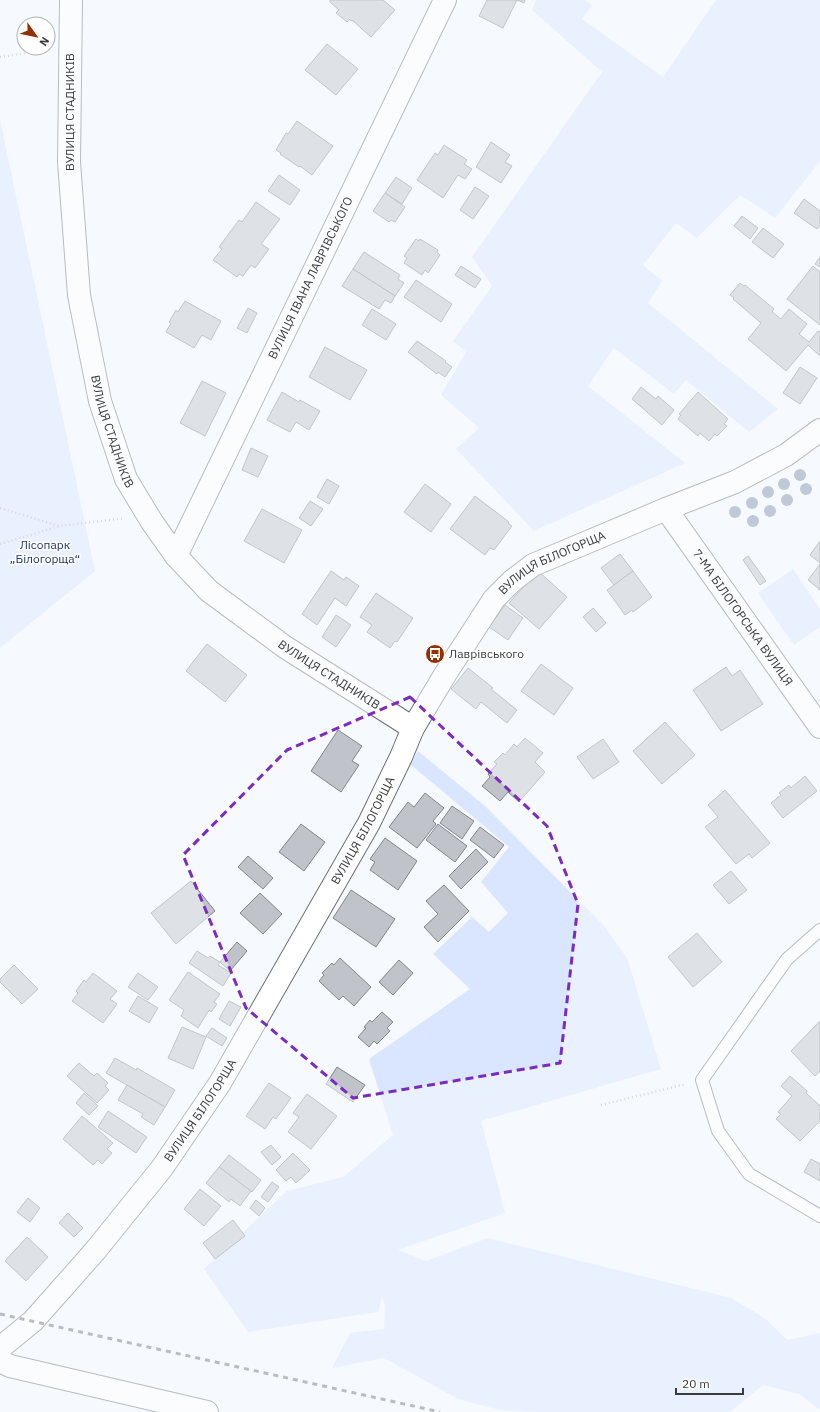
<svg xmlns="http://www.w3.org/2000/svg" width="820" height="1412" viewBox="0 0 820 1412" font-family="'IBM Plex Sans',sans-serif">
	<rect width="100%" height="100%" fill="#f6f9fe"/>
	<!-- green -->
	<g fill="#dae6ff">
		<polygon points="536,0 584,0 592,5 582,19 663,77 716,0 820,0 820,161 775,218 740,195 697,238 676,223 643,265 662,281 648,303 778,409 749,432 686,380 674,394 614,348 588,386 685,463 534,531 456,449 479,428 441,395 466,352 453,341 492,286 472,257 602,72 532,10"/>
		<polygon points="0,120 95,571 0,648"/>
		<polygon points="793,569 820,609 820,627 794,645 758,593"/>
		<polygon points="418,751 485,806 604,926 627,958 661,1069 481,1121 505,1213 398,1250 426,1261 488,1238 731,1298 766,1319 787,1340 820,1333 820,1410 799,1394 763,1385 730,1412 538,1412 500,1410 458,1399 384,1358 332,1368 350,1333 384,1329 385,1306 382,1297 378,1312 248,1332 204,1269 287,1191 343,1177 393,1135 369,1059 470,989 433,954 472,917 489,932 508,913 481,882 509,847 410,764"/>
	</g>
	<!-- building -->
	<g fill="#c0c3ca" stroke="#83868c">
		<polygon points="330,0 383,0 395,10 371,37 352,20 351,21 350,19 347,22 336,13 339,10 330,2"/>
		<polygon points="487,0 525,0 524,3 517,0 503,28 479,16"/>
		<polygon points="327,44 358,69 336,95 305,70"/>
		<polygon points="297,121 333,146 312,175 300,166 299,167 280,154 281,153 276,150 286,133 288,134"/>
		<polygon points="491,142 510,155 505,162 512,166 501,183 476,167"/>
		<polygon points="444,145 467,160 464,164 472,169 465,179 458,175 443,198 417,180 435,153 438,155"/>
		<polygon points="279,175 300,190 290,205 268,191"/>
		<polygon points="396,177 412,188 402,204 385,193"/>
		<polygon points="475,187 489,196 473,219 460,210"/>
		<polygon points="385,193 405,207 395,222 391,220 389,222 373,211"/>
		<polygon points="804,199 820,211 820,225 817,229 794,213"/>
		<polygon points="256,202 280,219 261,244 269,249 255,268 251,265 243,276 239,274 237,277 213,260 222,249 219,247 239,220 242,222"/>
		<polygon points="742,216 758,228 750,239 734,226"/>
		<polygon points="763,228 784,244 773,258 752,242"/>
		<polygon points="416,239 419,241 420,239 438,250 437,252 440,255 428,273 425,270 422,275 404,263 407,258 404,256"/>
		<polygon points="364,252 400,275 398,279 404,283 395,296 353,269"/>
		<polygon points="820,257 820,267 815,264"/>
		<polygon points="461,266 481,279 475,288 455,275"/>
		<polygon points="813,266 820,272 820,325 787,299"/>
		<polygon points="353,269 395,296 391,303 385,300 379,309 342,286"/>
		<polygon points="416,280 452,304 441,322 404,297"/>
		<polygon points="740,283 744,286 745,285 774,309 772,312 781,319 789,309 807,324 799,334 809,342 818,331 820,332 820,356 808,345 786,371 748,339 761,323 733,299 734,298 730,295"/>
		<polygon points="185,301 221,321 211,340 202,335 194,348 166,332 171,323 169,322 176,310 178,312"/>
		<polygon points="248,308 257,313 247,333 237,328"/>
		<polygon points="372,309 396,324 386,340 362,325"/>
		<polygon points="417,341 446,361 445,362 452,367 445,377 438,372 437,374 408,352"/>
		<polygon points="325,347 367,370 350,400 309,377"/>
		<polygon points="800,367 817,378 800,404 783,393"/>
		<polygon points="202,381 226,393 205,436 180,423"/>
		<polygon points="641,387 656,399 658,396 674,410 662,425 632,399"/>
		<polygon points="282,392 299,402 300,400 320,411 309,430 296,422 290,432 267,420"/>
		<polygon points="698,392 728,419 724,424 727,426 717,436 715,434 709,441 700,433 698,436 678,419 681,415 679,414"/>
		<polygon points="251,448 268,456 258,477 242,470"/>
		<polygon points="327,479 339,486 329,504 317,497"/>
		<polygon points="425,484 451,504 431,532 404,512"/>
		<polygon points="475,496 509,522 508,523 512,526 494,550 490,548 485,555 450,529"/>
		<polygon points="310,501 323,509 311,526 299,518"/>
		<polygon points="262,509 302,530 284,563 244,541"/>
		<polygon points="820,541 820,563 810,555"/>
		<polygon points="620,554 633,571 614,585 601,568"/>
		<polygon points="748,556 766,581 760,585 743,560"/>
		<polygon points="820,564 820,590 808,580"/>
		<polygon points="331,571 344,580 346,577 359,586 346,606 335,598 317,625 302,614"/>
		<polygon points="538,571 567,597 539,629 509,603"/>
		<polygon points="633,571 652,597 633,612 632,610 625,615 607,590"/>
		<polygon points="376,593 413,618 397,642 395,641 390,648 367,632 372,625 360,617"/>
		<polygon points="505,605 523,618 508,640 489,627"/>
		<polygon points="593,608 606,623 596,632 583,617"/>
		<polygon points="336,615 351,625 336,647 322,637"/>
		<polygon points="207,644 247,675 225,702 186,671"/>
		<polygon points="541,664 573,688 554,715 521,691"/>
		<polygon points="726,667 732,676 740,670 763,704 721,731 693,690"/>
		<polygon points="468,668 493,688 491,689 517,710 507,723 481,702 476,709 451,689"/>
		<polygon points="665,722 695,755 662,784 633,751"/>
		<polygon points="338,730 362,746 352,761 359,765 341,792 311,771"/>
		<polygon points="525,738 543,753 535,762 545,772 519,802 508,792 500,801 482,786 490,777 488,774 497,764 494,762 503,753 505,755 514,744 517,747"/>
		<polygon points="603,739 619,762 593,779 577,757"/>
		<polygon points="805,776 817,791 783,818 771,803 781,795 779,793 789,785 791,788"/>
		<polygon points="725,790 770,843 752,858 749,854 736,864 705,827 718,817 708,805"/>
		<polygon points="425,793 444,808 433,821 436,824 417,848 389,827 408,802 414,807"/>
		<polygon points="452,806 474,821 462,839 440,823"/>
		<polygon points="301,824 325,842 304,871 279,852"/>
		<polygon points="438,824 467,846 455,862 426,840"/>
		<polygon points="480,827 504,845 494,858 470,840"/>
		<polygon points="385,838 417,861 398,890 370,870 375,862 370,859"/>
		<polygon points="476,849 488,862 461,889 449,876"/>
		<polygon points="248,856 273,878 263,889 238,867"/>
		<polygon points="731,871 747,890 729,904 713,885"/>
		<polygon points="191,881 215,911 176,944 151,913"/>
		<polygon points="444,885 469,911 438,942 424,927 438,914 426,901"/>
		<polygon points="351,890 395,919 376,947 333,918"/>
		<polygon points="260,893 282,914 263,934 240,913"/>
		<polygon points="697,933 722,962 693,987 668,957"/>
		<polygon points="237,942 247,951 230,971 220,962"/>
		<polygon points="197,951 208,958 210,956 220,962 218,965 231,973 223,986 189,963"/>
		<polygon points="340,958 371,987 354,1006 343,996 339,1000 319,981 324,975 322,973 332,963 334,965"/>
		<polygon points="399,960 413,973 393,995 379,982"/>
		<polygon points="14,965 38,989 22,1004 0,982 0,979"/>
		<polygon points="188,972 220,994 214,1002 217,1004 211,1012 209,1010 198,1028 181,1016 184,1010 169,1000"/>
		<polygon points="93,973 117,991 110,999 117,1004 103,1023 72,1001 78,993 76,991 84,980 86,982"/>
		<polygon points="138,973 158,987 148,1000 128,987"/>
		<polygon points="138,996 158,1008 149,1023 129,1011"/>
		<polygon points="229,1001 241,1007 230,1026 219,1019"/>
		<polygon points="382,1012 393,1022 387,1028 390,1031 377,1044 374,1041 369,1047 358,1037 366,1028 364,1027 370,1020 372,1022"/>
		<polygon points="820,1021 820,1071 815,1076 791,1051"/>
		<polygon points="182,1027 206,1037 193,1069 168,1058"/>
		<polygon points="212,1028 227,1038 222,1046 206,1036"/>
		<polygon points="115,1058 136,1070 137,1068 175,1090 165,1107 106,1073"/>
		<polygon points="79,1063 94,1076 97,1073 108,1083 105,1086 109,1090 97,1103 67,1076"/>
		<polygon points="337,1067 365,1085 353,1102 326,1084"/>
		<polygon points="790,1076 807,1091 806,1093 820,1106 820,1121 800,1141 776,1119 781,1114 778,1112 792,1096 781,1086"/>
		<polygon points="269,1083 291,1098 276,1119 273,1117 265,1129 246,1116"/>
		<polygon points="127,1085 165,1107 154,1125 141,1117 143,1114 118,1100"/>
		<polygon points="84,1093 98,1106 89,1115 76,1103"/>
		<polygon points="307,1094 337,1116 311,1149 288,1132 299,1117 293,1113"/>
		<polygon points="108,1111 147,1137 136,1153 98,1127"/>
		<polygon points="82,1116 113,1143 107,1149 112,1153 102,1164 98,1160 93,1165 63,1139"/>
		<polygon points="271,1145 281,1157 272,1165 261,1152"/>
		<polygon points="293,1153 310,1170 296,1183 291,1177 286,1181 276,1170"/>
		<polygon points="229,1155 261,1180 252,1192 219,1167"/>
		<polygon points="811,1159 820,1164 820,1181 804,1172"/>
		<polygon points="219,1167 251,1191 240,1206 231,1199 229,1202 206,1183"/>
		<polygon points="272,1182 279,1187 268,1202 261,1197"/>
		<polygon points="200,1189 221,1206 204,1226 184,1209"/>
		<polygon points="28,1198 40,1208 30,1222 17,1212"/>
		<polygon points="256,1200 265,1208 259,1216 250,1208"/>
		<polygon points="68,1213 83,1228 74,1237 59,1223"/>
		<polygon points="233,1220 245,1236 215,1259 203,1243"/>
		<polygon points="27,1237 48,1257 26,1281 5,1261"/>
	</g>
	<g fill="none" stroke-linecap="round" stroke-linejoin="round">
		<defs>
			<polyline id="lane" points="820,930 787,959 702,1080 718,1131 749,1174 820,1216"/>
			<g id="street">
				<path id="s1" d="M71,0L69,162L79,295L100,401L126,479L152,522L176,556L209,591L285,647L413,728"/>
				<path id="s2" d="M666,509L820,727"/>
				<path id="s3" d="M176,556L445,0"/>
				<polyline points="0,1361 10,1366 207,1412"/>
			</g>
			<g id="secondary">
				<path id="s4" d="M0,1348L33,1321L95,1251L162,1168L220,1083L369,823L401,757L413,728L446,673L494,599L512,581L533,565L666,509L735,482L786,455L820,430"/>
			</g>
		</defs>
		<!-- lane casing -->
		<use href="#lane" stroke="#6d7075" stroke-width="14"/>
		<!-- street casing -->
		<use href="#street" stroke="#6d7075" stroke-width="24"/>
		<!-- secondary casing -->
		<use href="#secondary" stroke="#6d7075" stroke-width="24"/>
		<!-- path -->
		<g stroke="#afb2b6" stroke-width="2.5" stroke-dasharray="1 3" stroke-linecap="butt">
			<polyline points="0,57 48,50"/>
			<polyline points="0,508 59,526"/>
			<polyline points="0,544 60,526 118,519 123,519"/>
			<polyline points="601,1105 686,1084"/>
		</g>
		<!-- lane -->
		<use href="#lane" stroke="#fff" stroke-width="12"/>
		<!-- street -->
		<use href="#street" stroke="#fff" stroke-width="22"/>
		<!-- secondary -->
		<use href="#secondary" stroke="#fff" stroke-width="22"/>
		<!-- rail -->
		<polyline stroke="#717276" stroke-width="3" stroke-dasharray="5 5" stroke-linecap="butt" points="0,1314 440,1412"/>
	</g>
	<!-- trees -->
	<g fill="#808dac">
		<circle cx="800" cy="475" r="6"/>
		<circle cx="784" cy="484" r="6"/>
		<circle cx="806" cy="489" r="6"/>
		<circle cx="768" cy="492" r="6"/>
		<circle cx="787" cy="500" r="6"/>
		<circle cx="752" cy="503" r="6"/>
		<circle cx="770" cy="511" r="6"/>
		<circle cx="735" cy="512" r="6"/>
		<circle cx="753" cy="521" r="6"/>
	</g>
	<!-- marked area -->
	<path d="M0 0H820V1412H0ZM410,697L547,826L578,904L560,1063L353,1098L246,1008L183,855L287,750Z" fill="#f6f9fe" fill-opacity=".55" fill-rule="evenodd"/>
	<path fill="none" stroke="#7b2cbf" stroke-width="3" stroke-dasharray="8 5" stroke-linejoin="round" d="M410,697L547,826L578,904L560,1063L353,1098L246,1008L183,855L287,750Z"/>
	<!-- icons -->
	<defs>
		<symbol id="bus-disc" viewBox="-11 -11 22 22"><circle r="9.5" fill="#942f02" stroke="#fff"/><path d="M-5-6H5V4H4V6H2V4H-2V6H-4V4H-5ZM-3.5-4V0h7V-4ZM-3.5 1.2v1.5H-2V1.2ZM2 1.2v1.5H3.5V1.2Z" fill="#fff"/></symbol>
	</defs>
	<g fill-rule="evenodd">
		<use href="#bus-disc" x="424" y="643" width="22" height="22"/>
	</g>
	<g text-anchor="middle" stroke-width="3" stroke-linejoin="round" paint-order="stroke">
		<!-- street labels -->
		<g font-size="12" fill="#3a3b3e" stroke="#fff">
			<text transform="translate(70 112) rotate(-90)" y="4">ВУЛИЦЯ СТАДНИКІВ</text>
			<text dy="4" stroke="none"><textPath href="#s3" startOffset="309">ВУЛИЦЯ ІВАНА ЛАВРІВСЬКОГО</textPath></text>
			<text dy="4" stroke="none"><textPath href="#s1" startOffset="436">ВУЛИЦЯ СТАДНИКІВ</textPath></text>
			<text dy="4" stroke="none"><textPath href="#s4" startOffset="972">ВУЛИЦЯ БІЛОГОРЩА</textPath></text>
			<text dy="4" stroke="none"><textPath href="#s2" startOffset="133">7-МА БІЛОГОРСЬКА ВУЛИЦЯ</textPath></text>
			<text dy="4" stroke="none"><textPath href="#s1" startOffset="772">ВУЛИЦЯ СТАДНИКІВ</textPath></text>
			<text dy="4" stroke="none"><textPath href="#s4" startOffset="636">ВУЛИЦЯ БІЛОГОРЩА</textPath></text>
			<text dy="4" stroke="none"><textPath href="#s4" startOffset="312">ВУЛИЦЯ БІЛОГОРЩА</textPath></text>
		</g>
		<!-- park labels -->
		<g font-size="12" fill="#203568" stroke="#fff">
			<text x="45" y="549">Лісопарк<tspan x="45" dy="14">„Білогорща“</tspan></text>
		</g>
		<!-- poi labels -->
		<g font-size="12" fill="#3a3b3e" stroke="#fff" text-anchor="start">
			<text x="449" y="658">Лаврівського</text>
		</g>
	</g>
	<!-- north arrow -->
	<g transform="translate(36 36) rotate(123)"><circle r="19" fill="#ffffff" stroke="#b0b1b2"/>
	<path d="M0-3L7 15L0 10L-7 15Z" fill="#942f02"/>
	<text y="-6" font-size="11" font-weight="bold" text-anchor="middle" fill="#3a3b3e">N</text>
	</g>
	<!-- scale -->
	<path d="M676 1388v6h67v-6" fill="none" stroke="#3a3b3e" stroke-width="2"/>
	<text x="682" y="1388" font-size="12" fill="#3a3b3e" stroke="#ffffff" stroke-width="3" paint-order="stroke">20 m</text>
</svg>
